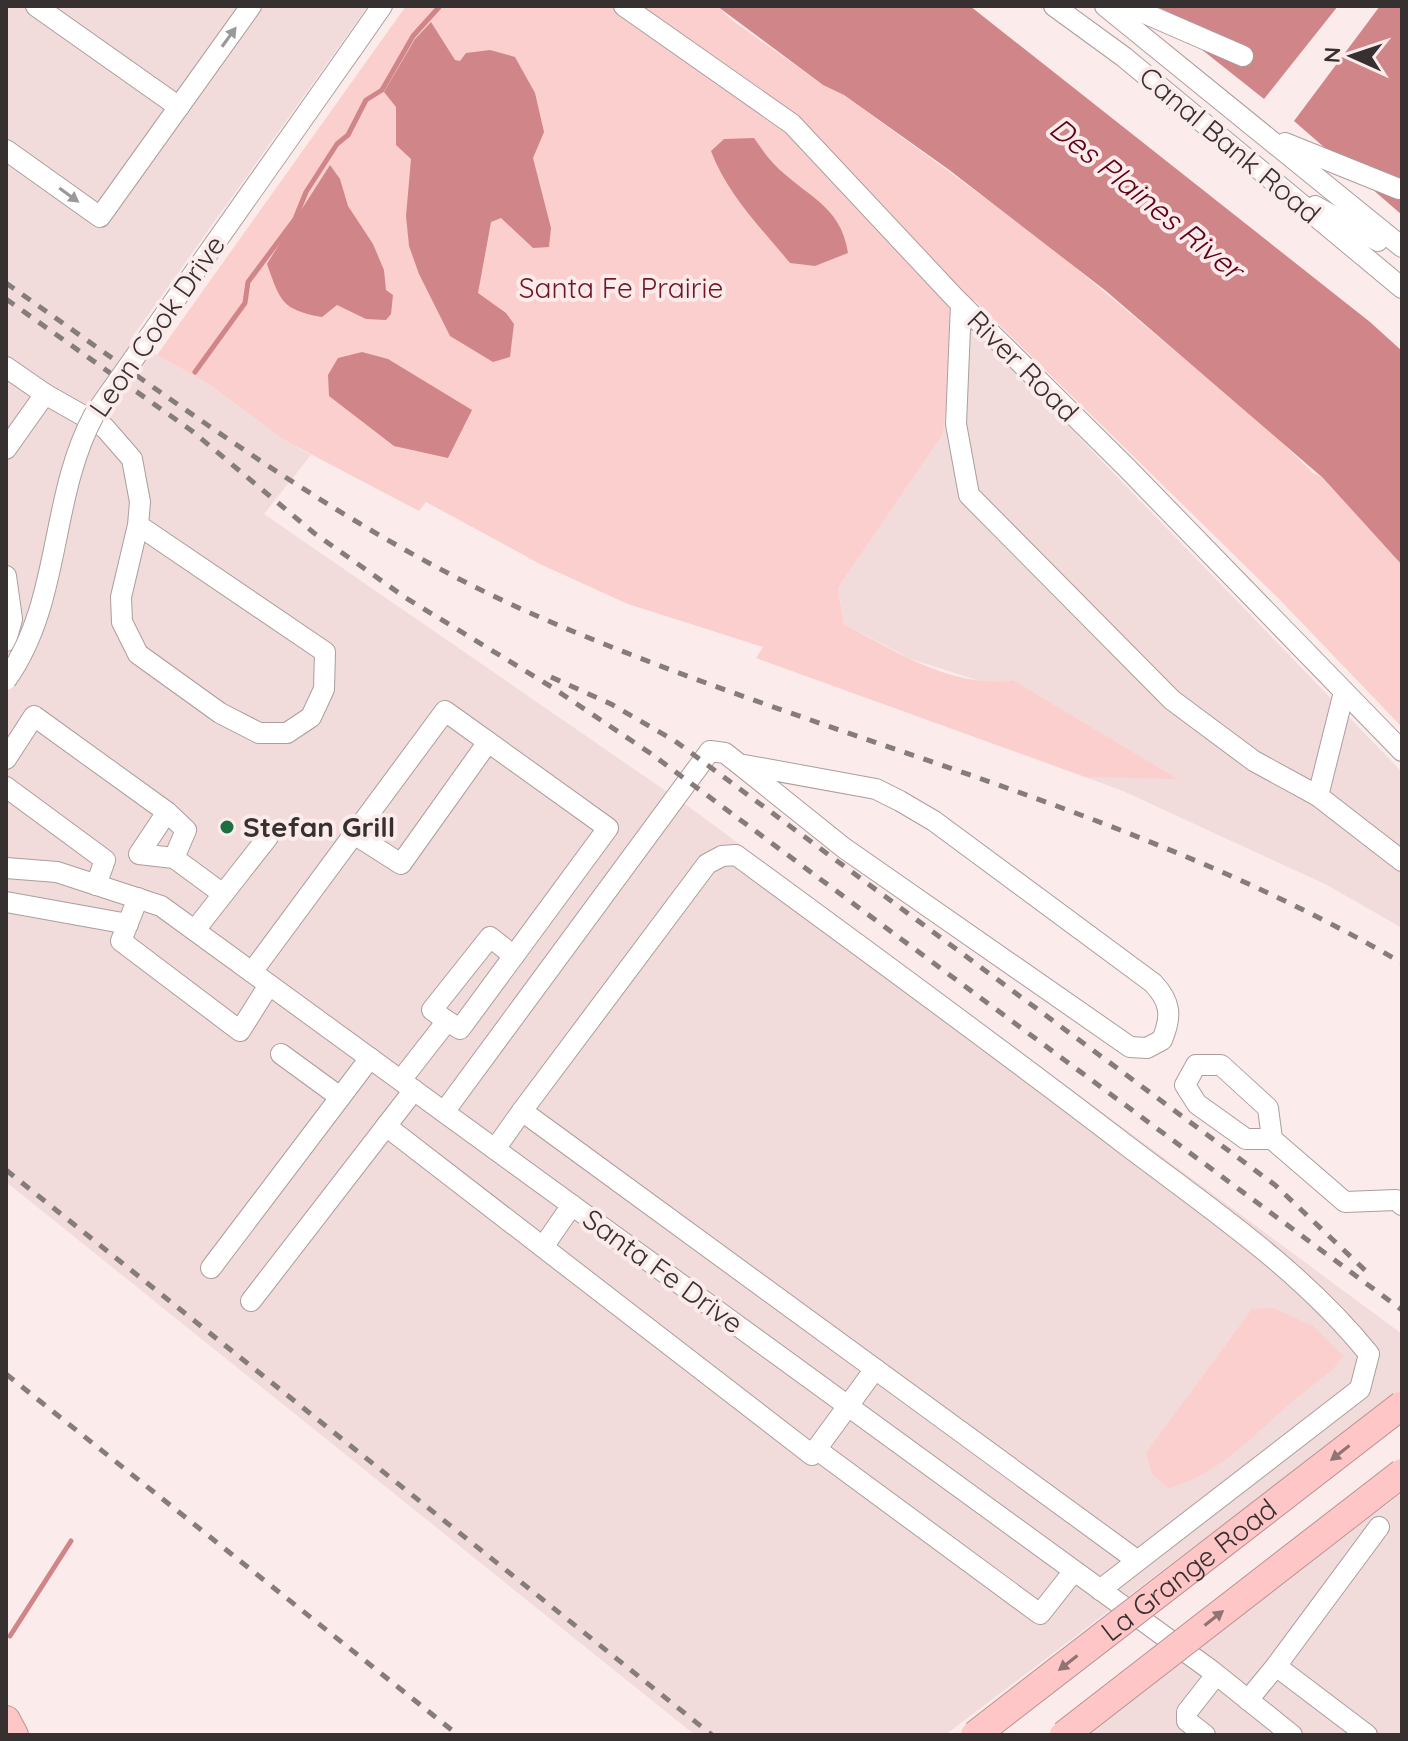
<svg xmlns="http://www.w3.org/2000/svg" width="1408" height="1741" viewBox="0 0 1408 1741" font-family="Quicksand,sans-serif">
	<rect width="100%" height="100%" fill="#fbebeb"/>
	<!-- built -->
	<g fill="#f2dbdb">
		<polygon points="6,6 368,6 133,336 157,355 209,384 284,440 311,455 264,514 692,809 1402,1334 1402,1389 945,1735 695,1735 6,1182"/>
		<polygon points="961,315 1402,772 1402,928 1327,885 1123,791 1085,777 1176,778 1013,680 989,684 911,659 844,624 838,588 943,434 954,321"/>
		<polygon points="1402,1493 1402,1735 1085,1735"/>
	</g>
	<!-- green -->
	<g fill="#fccfcf">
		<path d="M406,6H717L733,21L823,85L844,95L1036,235L1263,424L1313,473L1323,478L1402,565V727L1280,600L974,300L953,334L943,434L838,588L844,624C893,650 955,690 1013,680L1178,779L1085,777L756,658L763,647L628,604L542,565L426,502L419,511L284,440L209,384L157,355Z"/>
		<path d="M1273,1308L1313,1326L1343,1356C1332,1373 1319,1380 1303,1393C1261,1426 1222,1475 1168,1488L1152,1474L1146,1453L1252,1309Z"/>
	</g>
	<!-- water -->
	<g fill="#d08588">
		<polygon points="717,6 970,6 1370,322 1402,351 1402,565 1323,478 1106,291 948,169 844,95 823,85"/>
		<polygon points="1147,6 1338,6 1264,99"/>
		<polygon points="1380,6 1402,6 1402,215 1294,121"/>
		<polygon points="431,22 455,60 460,61 466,53 490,50 515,57 535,93 544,132 533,158 551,228 549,247 533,248 501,218 491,222 478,293 506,313 514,324 510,357 493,362 450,336 419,274 409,246 406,216 411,159 396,145 396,107 384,92 415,39"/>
		<path d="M754,138C760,146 766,156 773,163C804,196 841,204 848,253L815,266L790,263C761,228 727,194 711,151L724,139Z"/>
		<path d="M330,165L340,179L348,206L373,244L384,270L386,290L393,295L391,314L386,320L366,319L337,305L322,317C281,310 280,300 267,264L273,254Z"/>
		<polygon points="362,352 388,359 472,410 448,458 394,446 329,396 328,375 338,358"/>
	</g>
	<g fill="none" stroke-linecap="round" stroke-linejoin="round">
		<!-- stream -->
		<g stroke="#d08588" stroke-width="5">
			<polyline points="195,372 245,303 248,282 295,219 306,192 337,144 348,135 366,100 382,90 413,36 440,6"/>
			<polyline points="10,1636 71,1541"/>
		</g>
		<defs>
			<g id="minor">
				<polyline points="36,6 179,107"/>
				<polyline points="624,6 792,124 955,298 1126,467 1402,751"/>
				<polyline points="1054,6 1124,57 1402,288"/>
				<polyline points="1105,6 1402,247"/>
				<polyline points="1128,6 1243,56"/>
				<polyline points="352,49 382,6"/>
				<polyline points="1285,143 1399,189"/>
				<polyline points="6,150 100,217 251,6"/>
				<polyline points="1315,206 1378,241"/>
				<polyline points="961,304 956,424 969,495 1172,700 1254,761 1318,796"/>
				<polyline points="6,367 45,394 6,449"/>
				<polyline points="45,394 105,428 132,459 140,502 138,525 121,597 122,622 138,654 220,713 259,733 287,733 311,717 324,689 325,652 138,525"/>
				<polyline points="6,576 12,619 6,641"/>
				<polyline points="1344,692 1318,796 1402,861"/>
				<polyline points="6,759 34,716 167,812 139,854 174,858 223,894"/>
				<polyline points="6,787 105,860 96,885"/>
				<polyline points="167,812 186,830 174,858"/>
				<polyline points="354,834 401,864 488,742"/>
				<polyline points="6,868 57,872 161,906 1212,1671 1292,1735"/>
				<polyline points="138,898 121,941 240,1031 269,985"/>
				<polyline points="6,902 128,924"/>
				<polyline points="195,930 268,837"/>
				<polyline points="252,972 445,711 608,828 460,1029 447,1021 401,1080"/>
				<polyline points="447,1021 432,1010 490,937 514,956"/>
				<polyline points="281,1054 340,1097"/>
				<path d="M444,1112L710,751L725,753L739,764L844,848L1130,1047L1147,1048L1162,1040C1172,1016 1171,1002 1153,983L934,821L900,801L876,789L739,764"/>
				<polyline points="386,1126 812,1455 875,1369"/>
				<polyline points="1272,1139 1268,1108 1221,1065 1196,1065 1185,1085 1197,1104 1246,1139 1272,1139 1345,1202 1396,1200 1402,1205"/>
				<polyline points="495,1149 522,1111"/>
				<polyline points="543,1247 572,1205"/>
				<polyline points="211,1268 370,1058"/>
				<polyline points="251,1301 414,1090"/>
				<polyline points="816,1449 1040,1614 1074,1571"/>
				<path d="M1100,1590L1360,1389L1369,1354C1301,1270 1212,1210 1126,1145C997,1046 867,951 736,855L722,856L707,864L522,1111L1135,1559"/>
				<polyline points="1248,1700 1276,1666"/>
				<polyline points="1205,1735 1187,1721 1187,1712 1216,1675"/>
				<polyline points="1367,1735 1276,1666 1379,1527"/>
			</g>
			<polyline id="highway" points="6,1720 14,1735"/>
		</defs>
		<!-- minor casing -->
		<use href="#minor" stroke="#ac9d9e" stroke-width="22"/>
		<!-- highway casing -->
		<use href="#highway" stroke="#b99292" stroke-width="30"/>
		<!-- minor -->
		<use href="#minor" stroke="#fff" stroke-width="20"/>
		<!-- highway -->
		<use href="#highway" stroke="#ffc6c7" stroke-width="28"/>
		<!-- rail -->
		<g stroke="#877c7c" stroke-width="5" stroke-dasharray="10 10" stroke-linecap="butt">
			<path d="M6,283C176,402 345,532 537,616C822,740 1132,805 1402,963"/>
			<polyline points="6,299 192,431 314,533 406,598 550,686 650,753 1402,1310"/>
			<polyline points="551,677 611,704 675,741 1275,1185 1369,1274"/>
			<polyline points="6,1170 712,1735"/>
			<polyline points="6,1374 458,1735"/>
		</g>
		<defs>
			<path id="minor-bridge" d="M6,680C62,602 49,498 94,415L352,49"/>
			<g id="highway-bridge">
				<path id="s1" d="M975,1735L1402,1405"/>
				<polyline points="1064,1735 1402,1473"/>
			</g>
		</defs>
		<!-- minor-bridge casing -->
		<use href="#minor-bridge" stroke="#ac9d9e" stroke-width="22" stroke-linecap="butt"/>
		<!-- highway-bridge casing -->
		<use href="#highway-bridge" stroke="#b99292" stroke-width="30" stroke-linecap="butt"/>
		<!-- minor-bridge -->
		<use href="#minor-bridge" stroke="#fff" stroke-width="20"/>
		<!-- highway-bridge -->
		<use href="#highway-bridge" stroke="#ffc6c7" stroke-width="28"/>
	</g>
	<!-- one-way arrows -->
	<defs><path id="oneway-solid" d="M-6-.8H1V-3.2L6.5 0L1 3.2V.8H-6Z" transform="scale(2)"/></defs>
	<g fill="#9a9898">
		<use href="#oneway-solid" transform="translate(229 37) rotate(-54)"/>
		<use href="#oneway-solid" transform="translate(69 195) rotate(36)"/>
	</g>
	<g fill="#907474">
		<use href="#oneway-solid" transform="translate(1340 1453) rotate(142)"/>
		<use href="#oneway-solid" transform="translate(1214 1618) rotate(-38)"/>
		<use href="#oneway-solid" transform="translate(1068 1663) rotate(142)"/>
	</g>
	<!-- markers -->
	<circle fill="#1c6f41" stroke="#fbebeb" stroke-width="3" cx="227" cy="827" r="8"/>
	<g text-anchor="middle" stroke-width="8" stroke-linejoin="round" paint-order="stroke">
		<!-- street labels -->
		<g font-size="28" fill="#363030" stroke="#fbebeb">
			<text transform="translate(1230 145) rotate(40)" y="10">Canal Bank Road</text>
			<text transform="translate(157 326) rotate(-55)" y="10">Leon Cook Drive</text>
			<text transform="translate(1023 366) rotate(45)" y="10">River Road</text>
			<text transform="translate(663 1271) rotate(36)" y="10">Santa Fe Drive</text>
			<text dy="10" stroke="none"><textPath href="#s1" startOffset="270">La Grange Road</textPath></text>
		</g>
		<!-- park labels -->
		<g font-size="28" fill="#701625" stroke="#fbebeb">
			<text x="621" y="298">Santa Fe Prairie</text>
		</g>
		<!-- poi labels -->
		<g font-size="28" font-weight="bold" fill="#363030" stroke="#fbebeb" text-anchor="start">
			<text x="243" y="837">Stefan Grill</text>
		</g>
		<!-- water labels -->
		<g font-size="30" font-style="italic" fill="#5f0118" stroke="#fbebeb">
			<text transform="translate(1146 199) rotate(39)" y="10">Des Plaines River</text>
		</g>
	</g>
	<!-- border -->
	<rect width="1408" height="1741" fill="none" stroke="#363030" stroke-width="16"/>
	<!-- north arrow -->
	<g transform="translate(1352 56) rotate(273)" stroke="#fbebeb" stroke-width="6" paint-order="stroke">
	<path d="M0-6L14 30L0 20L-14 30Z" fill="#363030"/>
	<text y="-12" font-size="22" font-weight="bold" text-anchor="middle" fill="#363030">N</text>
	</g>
</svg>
